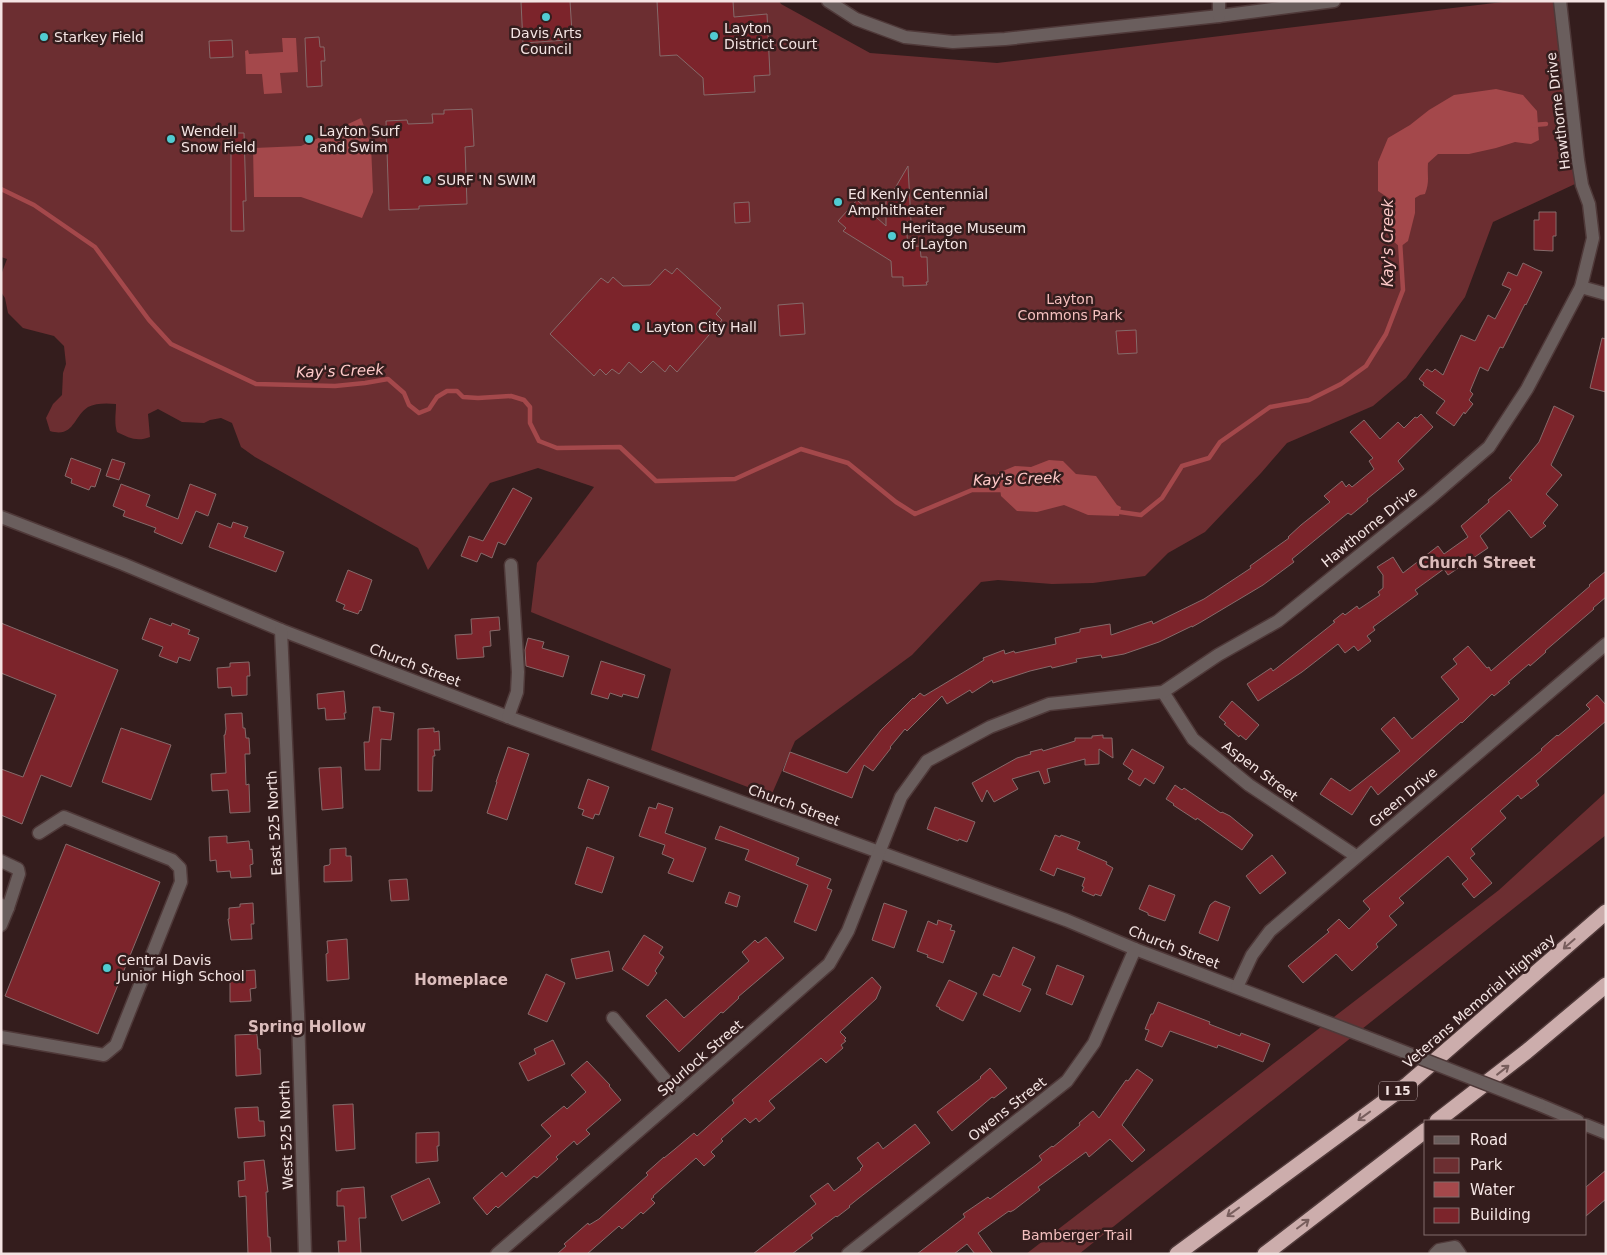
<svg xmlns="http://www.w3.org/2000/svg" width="1607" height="1255" viewBox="0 0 1607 1255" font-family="'DejaVu Sans',sans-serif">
	<rect width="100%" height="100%" fill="#341d1d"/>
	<!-- green -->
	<g fill="#6c2e31">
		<path d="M1,1H779L781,4L870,53L997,63L1511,1H1555L1575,184L1493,222L1465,297L1406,378L1373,406L1287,443L1261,473L1205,532L1168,553L1145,576L1093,583L1052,584L998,580L981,582L912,655L795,741L771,796L651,750L671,669L531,612L537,563L594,487L538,468L490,483L428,570L418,548L255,457L241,447L232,423L221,418L210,420L204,423L182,422L158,409L148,414L150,437C137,442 129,438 117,432C114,422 116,414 116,404C107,403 95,403 88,407C73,417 74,438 50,431L46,418L53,404L62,395L63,373L66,364L64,346L54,336L23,328L8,313L5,298L1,292V275L7,259L1,257Z"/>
		<polygon points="1606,792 1606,835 1079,1254 1026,1254 1499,890"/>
	</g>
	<!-- water -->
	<g fill="#a4484b">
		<polygon points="282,38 296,38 298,72 280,73 282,93 264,94 262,74 246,74 245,51 248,50 249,54 283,52"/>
		<path d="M1496,89L1523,95L1537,111L1539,140L1531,144L1515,142L1496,148L1469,154H1438L1428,163C1427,176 1430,181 1425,194L1420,195L1415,198V213L1408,241L1400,247L1393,241C1391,229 1390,220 1395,209L1393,201L1378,191V162L1388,138L1410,125L1429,110L1454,95Z"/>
		<polygon points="361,118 371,145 373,192 362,218 301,197 254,197 253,148 301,146"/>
		<polygon points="1049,460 1063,461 1076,474 1096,476 1117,505 1121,507 1119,516 1088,515 1064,505 1037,512 1017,511 1001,496 998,473 1015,466 1031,467"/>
	</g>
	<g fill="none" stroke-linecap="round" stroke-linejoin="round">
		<!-- stream -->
		<g stroke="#a4484b" stroke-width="4.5">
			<polyline points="1533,125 1546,124"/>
			<polyline points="1,189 34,205 95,247 149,320 171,344 256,384 335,386 365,383 388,379 404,393 409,405 419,413 429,409 437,397 447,391 457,391 463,397 478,398 511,396 524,400 530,407 530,423 539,441 557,448 620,447 656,481 735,479 801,449 848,463 896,502 915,514 972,490 1005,490"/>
			<polyline points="1115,510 1120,512 1141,515 1162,498 1182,466 1209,458 1220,442 1270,407 1309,400 1341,384 1366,366 1386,334 1403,290 1400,241"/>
		</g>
	</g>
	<!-- building -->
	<g fill="#7c242b" stroke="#866a6a">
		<polygon points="570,1 572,33 566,34 567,40 523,43 521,2"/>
		<polygon points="657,1 733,1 734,17 767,14 770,75 754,76 755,92 704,95 703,78 677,55 660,56"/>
		<polygon points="319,37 320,47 324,47 325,61 321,61 322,86 307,87 305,38"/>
		<polygon points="232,40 233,57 210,58 209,41"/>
		<polygon points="472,109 474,146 465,147 467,204 419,206 419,209 389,210 386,121 407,120 408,124 433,123 432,114 444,114 444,110"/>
		<polygon points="231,133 244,133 246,201 243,201 244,231 231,231"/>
		<polygon points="908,166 911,222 906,222 908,247 920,246 921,257 927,257 928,282 926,282 927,285 903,286 903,277 892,277 891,261 843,231 846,228 838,221 857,200 886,226 886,190 894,190"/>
		<polygon points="749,202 750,222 735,223 734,203"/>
		<polygon points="1539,212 1556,212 1556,236 1553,236 1553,251 1534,250 1534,220 1539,220"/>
		<polygon points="1523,263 1542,272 1526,305 1525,304 1503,348 1500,347 1488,371 1480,367 1470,391 1473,394 1469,400 1473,404 1465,414 1464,412 1454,426 1436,413 1445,401 1423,385 1424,383 1419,379 1427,369 1432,372 1435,369 1443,375 1461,335 1475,341 1488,315 1495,319 1511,289 1502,285 1508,272 1517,276"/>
		<polygon points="677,268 721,308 716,314 722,320 677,372 670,365 665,372 653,361 641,373 629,362 619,374 612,369 606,375 600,369 594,376 550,334 601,278 608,283 613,277 623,286 650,285 665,269 672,274"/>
		<polygon points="803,303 805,334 780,336 778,305"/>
		<polygon points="1136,330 1137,353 1118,354 1116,331"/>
		<polygon points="1602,338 1606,339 1606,392 1590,388"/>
		<polygon points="1554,406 1574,416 1551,465 1562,475 1546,494 1558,505 1543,523 1546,526 1531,538 1509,510 1480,536 1488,548 1448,575 1444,569 1415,590 1418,594 1373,627 1375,630 1367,636 1371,641 1358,651 1354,646 1345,653 1338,644 1302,672 1258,701 1247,684 1271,668 1273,671 1335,622 1333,621 1343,613 1345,615 1357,606 1359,609 1380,595 1378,592 1383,588 1383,575 1377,567 1393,557 1403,573 1438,546 1444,554 1468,537 1461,526 1489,502 1488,500 1512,480 1509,478 1539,442"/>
		<polygon points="1421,414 1433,427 1398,461 1404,469 1367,499 1368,501 1351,515 1348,513 1292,559 1294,562 1263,585 1201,622 1192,627 1192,626 1159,642 1124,654 1102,658 1101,655 1076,659 1077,662 1073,663 1052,668 1051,666 1030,671 993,683 992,680 972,693 970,690 947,704 942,696 907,731 905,729 890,747 891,748 873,771 864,765 852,798 783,771 790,752 847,773 881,730 913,698 914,699 920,693 924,696 984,660 983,658 1004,650 1005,654 1014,651 1015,653 1056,644 1055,638 1080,632 1080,629 1110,624 1111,635 1152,621 1153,624 1204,599 1251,568 1250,566 1289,538 1288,537 1301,525 1330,502 1324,496 1342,481 1346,487 1349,484 1352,487 1374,469 1369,461 1373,458 1350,432 1364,420 1380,439 1398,422 1404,428 1415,417 1417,418"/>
		<polygon points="71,458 101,469 95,487 91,486 89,490 71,483 72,479 65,476"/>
		<polygon points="112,459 125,463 119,480 106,476"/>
		<polygon points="121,484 150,495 146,506 178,519 190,484 216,494 208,516 196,511 182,544 154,532 156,528 123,516 125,511 113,506"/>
		<polygon points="513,488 532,498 505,545 498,542 492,558 481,553 477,562 461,556 469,536 483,541"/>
		<polygon points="233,522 248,527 244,537 284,552 276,572 209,547 218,523 231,528"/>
		<polygon points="348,570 372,580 361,611 360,610 358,614 343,609 345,605 336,601"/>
		<polygon points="1606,571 1606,597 1593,608 1594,609 1545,651 1546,652 1530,666 1529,664 1508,682 1510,683 1494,696 1492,694 1467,718 1462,723 1461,722 1378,795 1371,786 1352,815 1320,794 1331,778 1350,791 1400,751 1381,729 1394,717 1412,739 1459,699 1441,677 1457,664 1453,659 1468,646 1487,668 1489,667 1491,671 1590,586 1589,585"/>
		<polygon points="499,617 500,630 490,631 491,646 483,647 484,657 457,659 455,635 472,634 471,619"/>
		<polygon points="150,618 171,626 172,623 190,630 188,634 199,638 190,661 179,657 177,663 159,656 163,647 142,639"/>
		<polygon points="1,623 118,670 71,787 41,775 22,824 1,815 1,769 23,777 56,695 1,673"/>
		<polygon points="528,638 544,642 542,648 569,656 563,677 526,666 525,650"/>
		<polygon points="601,661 645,675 638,698 623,694 622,697 610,693 608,699 591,694"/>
		<polygon points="249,662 250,676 247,676 247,695 232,696 231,687 218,688 217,668 230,667 230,663"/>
		<polygon points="344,691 346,713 344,713 345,719 326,720 325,708 318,709 317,694"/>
		<polygon points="1597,695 1606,705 1606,721 1536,781 1539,785 1521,799 1518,795 1500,811 1506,818 1471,849 1475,854 1470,858 1492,883 1474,898 1462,884 1468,879 1448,856 1399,898 1404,903 1389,916 1397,925 1376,944 1378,947 1352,971 1336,954 1303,983 1288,966 1329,932 1327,930 1339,919 1349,929 1370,909 1363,901 1542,750 1541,749 1557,735 1558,736 1570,726 1590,709 1586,705"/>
		<polygon points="1232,701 1259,725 1246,740 1240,735 1239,737 1224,724 1226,723 1219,717"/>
		<polygon points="373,707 380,707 380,711 394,713 391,740 381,739 380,770 365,770 364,742 369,742"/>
		<polygon points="242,713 243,728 245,728 246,738 249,738 250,754 245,754 246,785 249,784 250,812 230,813 228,790 212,791 211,774 226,773 224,735 225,735 226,729 225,714"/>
		<polygon points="121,728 171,745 151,800 102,782"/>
		<polygon points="434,728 434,732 439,731 440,750 434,750 435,756 433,756 432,791 418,791 418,729"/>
		<polygon points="1103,735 1103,738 1112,738 1113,758 1099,749 1099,764 1085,765 1085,759 1047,769 1050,782 1044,784 1039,771 1012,779 1018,789 994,802 987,790 982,802 972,783 1017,758 1031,754 1030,752 1042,749 1043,751 1075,741 1075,738 1092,738 1092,736"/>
		<polygon points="508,747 529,754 507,820 487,813 497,782 496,782"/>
		<polygon points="1132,749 1164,767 1154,784 1145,778 1140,786 1128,779 1133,771 1123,764"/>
		<polygon points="341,767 343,808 322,810 319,768"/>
		<polygon points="588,779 609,787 599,815 595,814 593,819 582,815 584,810 578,808"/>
		<polygon points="1175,785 1182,790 1184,788 1221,813 1222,812 1230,816 1253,835 1242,850 1197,818 1196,820 1173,805 1174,804 1166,799"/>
		<polygon points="658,803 673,808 665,833 706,848 693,882 668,873 674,859 662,854 665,845 639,836 649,807 656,809"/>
		<polygon points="935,807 975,822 967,842 959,839 958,841 927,829"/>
		<polygon points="720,826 799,858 796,865 831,879 827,888 832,890 816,931 794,922 808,885 745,860 749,850 715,839"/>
		<polygon points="1055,835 1060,837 1061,835 1080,842 1077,849 1107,862 1106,864 1113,868 1101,896 1095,894 1094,896 1082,891 1084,887 1082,886 1085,878 1057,868 1054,876 1040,870"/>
		<polygon points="227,836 227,843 249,841 250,850 252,849 253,864 250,865 251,877 231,878 230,871 217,872 216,860 210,861 209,837"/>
		<polygon points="66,844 160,882 98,1034 5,996"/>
		<polygon points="587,847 614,857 602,893 575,884"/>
		<polygon points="346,848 346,856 351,856 352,881 324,882 324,866 329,865 330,864 330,849"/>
		<polygon points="1272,855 1286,873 1260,894 1246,876"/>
		<polygon points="407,879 409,900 391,901 389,880"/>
		<polygon points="1149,885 1175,895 1165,921 1148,915 1148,913 1139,909"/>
		<polygon points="729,892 740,896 737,907 725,903"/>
		<polygon points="1215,901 1230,907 1218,941 1199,933 1210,905"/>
		<polygon points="253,903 254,924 251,924 252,939 231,940 228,919 229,919 229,908 240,907 240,904"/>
		<polygon points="884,903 907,911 894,948 872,940"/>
		<polygon points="938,920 952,925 950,930 955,931 943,963 927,957 928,955 917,951 928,921 937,925"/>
		<polygon points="644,935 663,947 659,953 664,957 655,971 657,973 648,986 622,969"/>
		<polygon points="766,937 784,958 738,997 739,998 723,1013 721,1012 679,1052 646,1016 666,999 684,1018 749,961 742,952 755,940 758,943"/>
		<polygon points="347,939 349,979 327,981 326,954 328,953 327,941"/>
		<polygon points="1013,947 1035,957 1022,985 1031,989 1020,1012 983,995 993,974 1000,977"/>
		<polygon points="609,951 613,971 576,979 571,959"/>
		<polygon points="1057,965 1084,976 1072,1005 1046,994"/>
		<polygon points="255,970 256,988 250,989 251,1001 230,1002 230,972"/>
		<polygon points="546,974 565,983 547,1022 528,1014"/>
		<polygon points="872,977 881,987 876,999 840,1032 846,1038 844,1040 846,1041 841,1045 843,1048 826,1063 821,1058 769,1101 775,1108 759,1122 756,1118 750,1123 745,1118 721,1139 723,1141 711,1152 715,1156 704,1166 696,1158 653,1196 654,1197 651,1199 655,1203 643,1214 641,1212 622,1229 619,1226 587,1254 557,1254 566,1246 564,1244 588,1223 589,1225 599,1219 648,1175 646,1173 664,1157 664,1158 675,1149 694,1133 697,1136 734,1103 732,1100"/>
		<polygon points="949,980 977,993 963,1021 939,1009 940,1008 936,1006"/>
		<polygon points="1158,1002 1210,1022 1209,1024 1240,1036 1241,1033 1270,1044 1263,1062 1218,1045 1217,1048 1170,1031 1162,1047 1145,1040 1149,1030 1145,1029 1151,1014 1153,1014"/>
		<polygon points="257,1034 258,1049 260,1049 261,1074 236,1076 235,1035"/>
		<polygon points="553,1040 565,1064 528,1081 519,1063 536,1054 534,1049"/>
		<polygon points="587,1061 610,1085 609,1086 621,1100 586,1130 590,1134 577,1145 574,1141 556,1157 558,1159 537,1178 534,1176 498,1208 496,1206 487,1215 473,1198 502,1172 506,1177 551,1136 541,1125 564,1106 567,1109 586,1092 571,1075"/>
		<polygon points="990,1068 1007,1088 994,1098 992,1097 952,1131 937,1112 981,1078 980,1077"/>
		<polygon points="1137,1069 1153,1080 1122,1125 1145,1150 1132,1162 1110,1139 1089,1157 1086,1152 1038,1187 1040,1190 1014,1210 1010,1212 1009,1211 978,1233 993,1254 975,1254 967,1244 954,1254 917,1254 965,1217 963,1214 988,1197 990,1199 1036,1165 1042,1160 1039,1156 1052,1146 1053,1147 1080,1125 1079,1123 1093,1111 1099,1118 1126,1080 1128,1081"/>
		<polygon points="353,1104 355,1149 336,1151 333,1105"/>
		<polygon points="258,1107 259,1121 264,1121 265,1136 238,1138 235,1108"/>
		<polygon points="915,1124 930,1143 859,1198 849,1206 850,1207 837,1217 836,1216 811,1235 813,1238 792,1254 753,1254 816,1204 810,1196 828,1183 834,1191 861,1170 860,1169 863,1166 857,1158 878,1142 883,1149"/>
		<polygon points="439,1132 439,1146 437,1146 438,1161 416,1163 416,1133"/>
		<polygon points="264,1160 268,1192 266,1192 268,1237 270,1237 271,1254 248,1254 246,1196 239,1197 238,1181 245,1180 244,1162"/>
		<polygon points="1606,1170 1606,1199 1586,1216 1586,1187"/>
		<polygon points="429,1178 440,1203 402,1221 391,1196"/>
		<polygon points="364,1187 366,1218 359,1218 361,1254 339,1254 338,1241 346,1241 344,1206 337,1206 337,1191 341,1191 341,1189"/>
	</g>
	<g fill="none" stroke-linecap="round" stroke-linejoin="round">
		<defs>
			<g id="minor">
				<polyline points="828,1 856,19 905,37 953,42 1005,39 1219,16 1334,1"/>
				<polyline points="1219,16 1219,1"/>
				<polyline points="1581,287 1606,294"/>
				<polyline points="1,517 123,564 281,630 508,717 1066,920 1135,949 1379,1042"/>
				<polyline points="281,630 298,1014 305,1254"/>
				<polyline points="1163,692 1193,739 1249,785 1356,856"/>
				<polyline points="508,717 517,692 518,672 511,565"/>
				<polyline points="1,861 18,869 19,874 8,908"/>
				<polyline points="1,925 8,908 2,905"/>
				<polyline points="1237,987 1252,955 1270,931 1606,644"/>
				<polyline points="613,1018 679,1096"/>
				<polyline points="1,1037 104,1055 116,1045 181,882 180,868 172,860 64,817 39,833"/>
				<polyline points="1540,1105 1578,1121"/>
				<polyline points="1586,1125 1606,1133"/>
				<polyline points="497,1254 679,1096 829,964 848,931 901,797 927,761 990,727 1049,704 1163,692 1218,655 1278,621 1429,499 1489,447 1527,389 1581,287 1593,238 1589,204 1582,185 1578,160 1560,1"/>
				<polyline points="848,1254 1067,1081 1094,1043 1135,949"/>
				<polyline points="1435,1254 1439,1250 1455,1247 1460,1254"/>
			</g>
			<g id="highway">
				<polyline points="1437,1121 1526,1052 1606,985"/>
				<polyline points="1177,1254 1408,1084 1606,912"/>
				<polyline points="1265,1254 1426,1130"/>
			</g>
		</defs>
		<!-- minor casing -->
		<use href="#minor" stroke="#4f3939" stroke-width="15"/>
		<!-- highway casing -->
		<use href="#highway" stroke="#4f3939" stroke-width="18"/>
		<!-- minor -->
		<use href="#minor" stroke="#6a5e5d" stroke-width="12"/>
		<!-- highway -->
		<use href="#highway" stroke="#ccadac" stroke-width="15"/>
		<defs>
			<polyline id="minor-bridge" points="1379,1042 1540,1105"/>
		</defs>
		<!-- minor-bridge casing -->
		<use href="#minor-bridge" stroke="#4f3939" stroke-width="15" stroke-linecap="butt"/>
		<!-- minor-bridge -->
		<use href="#minor-bridge" stroke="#6a5e5d" stroke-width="12"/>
	</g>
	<!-- one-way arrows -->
	<defs><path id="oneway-shaft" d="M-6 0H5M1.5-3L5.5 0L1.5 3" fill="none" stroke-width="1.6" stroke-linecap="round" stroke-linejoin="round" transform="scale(1.25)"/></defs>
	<g stroke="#785e5d">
		<use href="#oneway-shaft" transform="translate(1569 944) rotate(139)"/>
		<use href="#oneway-shaft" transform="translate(1503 1070) rotate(-38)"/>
		<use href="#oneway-shaft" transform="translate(1364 1116) rotate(144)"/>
		<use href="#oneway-shaft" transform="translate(1233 1212) rotate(144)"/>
		<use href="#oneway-shaft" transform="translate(1303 1224) rotate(-37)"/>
	</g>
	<!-- markers -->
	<g fill="#51ccd2" stroke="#341d1d" stroke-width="2">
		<circle cx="546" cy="17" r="5"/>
		<circle cx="714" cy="36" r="5"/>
		<circle cx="44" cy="37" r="5"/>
		<circle cx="171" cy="139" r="5"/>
		<circle cx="309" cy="139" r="5"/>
		<circle cx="427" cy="180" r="5"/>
		<circle cx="838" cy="202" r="5"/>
		<circle cx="892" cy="236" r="5"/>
		<circle cx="636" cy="327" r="5"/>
		<circle cx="107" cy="968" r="5"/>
	</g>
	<g text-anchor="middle" stroke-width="5" stroke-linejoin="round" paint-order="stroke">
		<!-- shield labels -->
		<rect fill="#341d1d" stroke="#baa8a8" stroke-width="1" x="1379" y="1081.5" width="38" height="19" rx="4"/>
		<g font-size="12" font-weight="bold" fill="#f4e4e3">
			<text x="1398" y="1095">I 15</text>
		</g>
		<!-- poi labels -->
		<g font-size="14" fill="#f4e4e3" stroke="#341d1d" text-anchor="start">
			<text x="724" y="33">Layton<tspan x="724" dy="16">District Court</tspan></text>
			<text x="546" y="38" text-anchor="middle">Davis Arts<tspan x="546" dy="16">Council</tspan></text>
			<text x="54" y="42">Starkey Field</text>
			<text x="181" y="136">Wendell<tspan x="181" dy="16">Snow Field</tspan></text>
			<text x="319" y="136">Layton Surf<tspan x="319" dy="16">and Swim</tspan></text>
			<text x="437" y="185">SURF 'N SWIM</text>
			<text x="848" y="199">Ed Kenly Centennial<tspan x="848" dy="16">Amphitheater</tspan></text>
			<text x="902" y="233">Heritage Museum<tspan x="902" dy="16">of Layton</tspan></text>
			<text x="646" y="332">Layton City Hall</text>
			<text x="117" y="965">Central Davis<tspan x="117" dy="16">Junior High School</tspan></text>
		</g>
		<!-- street labels -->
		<g font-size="14" fill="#f4e4e3" stroke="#341d1d">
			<text transform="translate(1558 111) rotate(-97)" y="5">Hawthorne Drive</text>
			<text transform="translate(1369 527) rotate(-39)" y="5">Hawthorne Drive</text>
			<text transform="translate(415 665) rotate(21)" y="5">Church Street</text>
			<text transform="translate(1260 771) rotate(37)" y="5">Aspen Street</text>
			<text transform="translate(1403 797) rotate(-40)" y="5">Green Drive</text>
			<text transform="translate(794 805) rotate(20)" y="5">Church Street</text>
			<text transform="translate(274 823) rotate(-93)" y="5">East 525 North</text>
			<text transform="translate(1174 947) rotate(21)" y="5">Church Street</text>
			<text transform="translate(1479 1001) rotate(-41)" y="5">Veterans Memorial Highway</text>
			<text transform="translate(700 1058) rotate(-41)" y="5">Spurlock Street</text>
			<text transform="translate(1007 1109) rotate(-38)" y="5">Owens Street</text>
			<text transform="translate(286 1135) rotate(-92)" y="5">West 525 North</text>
		</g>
		<!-- park labels -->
		<g font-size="14" fill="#f4bfbe" stroke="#341d1d">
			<text x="1070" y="304">Layton<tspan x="1070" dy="16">Commons Park</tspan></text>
			<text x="1077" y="1240">Bamberger Trail</text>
		</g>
		<!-- water labels -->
		<g font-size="15" font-style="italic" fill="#ffcac9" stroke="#341d1d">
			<text transform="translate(1388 243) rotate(-90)" y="5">Kay's Creek</text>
			<text transform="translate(340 371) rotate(-2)" y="5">Kay's Creek</text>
			<text transform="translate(1017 479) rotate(-2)" y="5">Kay's Creek</text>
		</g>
		<!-- neighbourhood labels -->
		<g font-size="15" font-weight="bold" fill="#dcbdbc" stroke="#341d1d">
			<text x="1477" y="568">Church Street</text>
			<text x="461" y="985">Homeplace</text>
			<text x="307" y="1032">Spring Hollow</text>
		</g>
	</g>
	<!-- border -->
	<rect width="1607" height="1255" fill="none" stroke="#f4e4e3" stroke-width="5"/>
	<!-- legend -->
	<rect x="1424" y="1120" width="162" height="115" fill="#341d1d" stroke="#816d6c"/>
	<rect x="1434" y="1136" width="25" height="8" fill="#6a5e5d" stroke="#816d6c"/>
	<text x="1470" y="1145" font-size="15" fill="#f4e4e3">Road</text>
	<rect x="1434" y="1158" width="25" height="15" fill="#6c2e31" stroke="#816d6c"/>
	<text x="1470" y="1170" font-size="15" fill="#f4e4e3">Park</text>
	<rect x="1434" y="1182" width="25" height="15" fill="#a4484b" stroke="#816d6c"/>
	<text x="1470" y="1195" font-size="15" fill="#f4e4e3">Water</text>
	<rect x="1434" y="1208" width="25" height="15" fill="#7c242b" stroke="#816d6c"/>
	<text x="1470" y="1220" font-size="15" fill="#f4e4e3">Building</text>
</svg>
